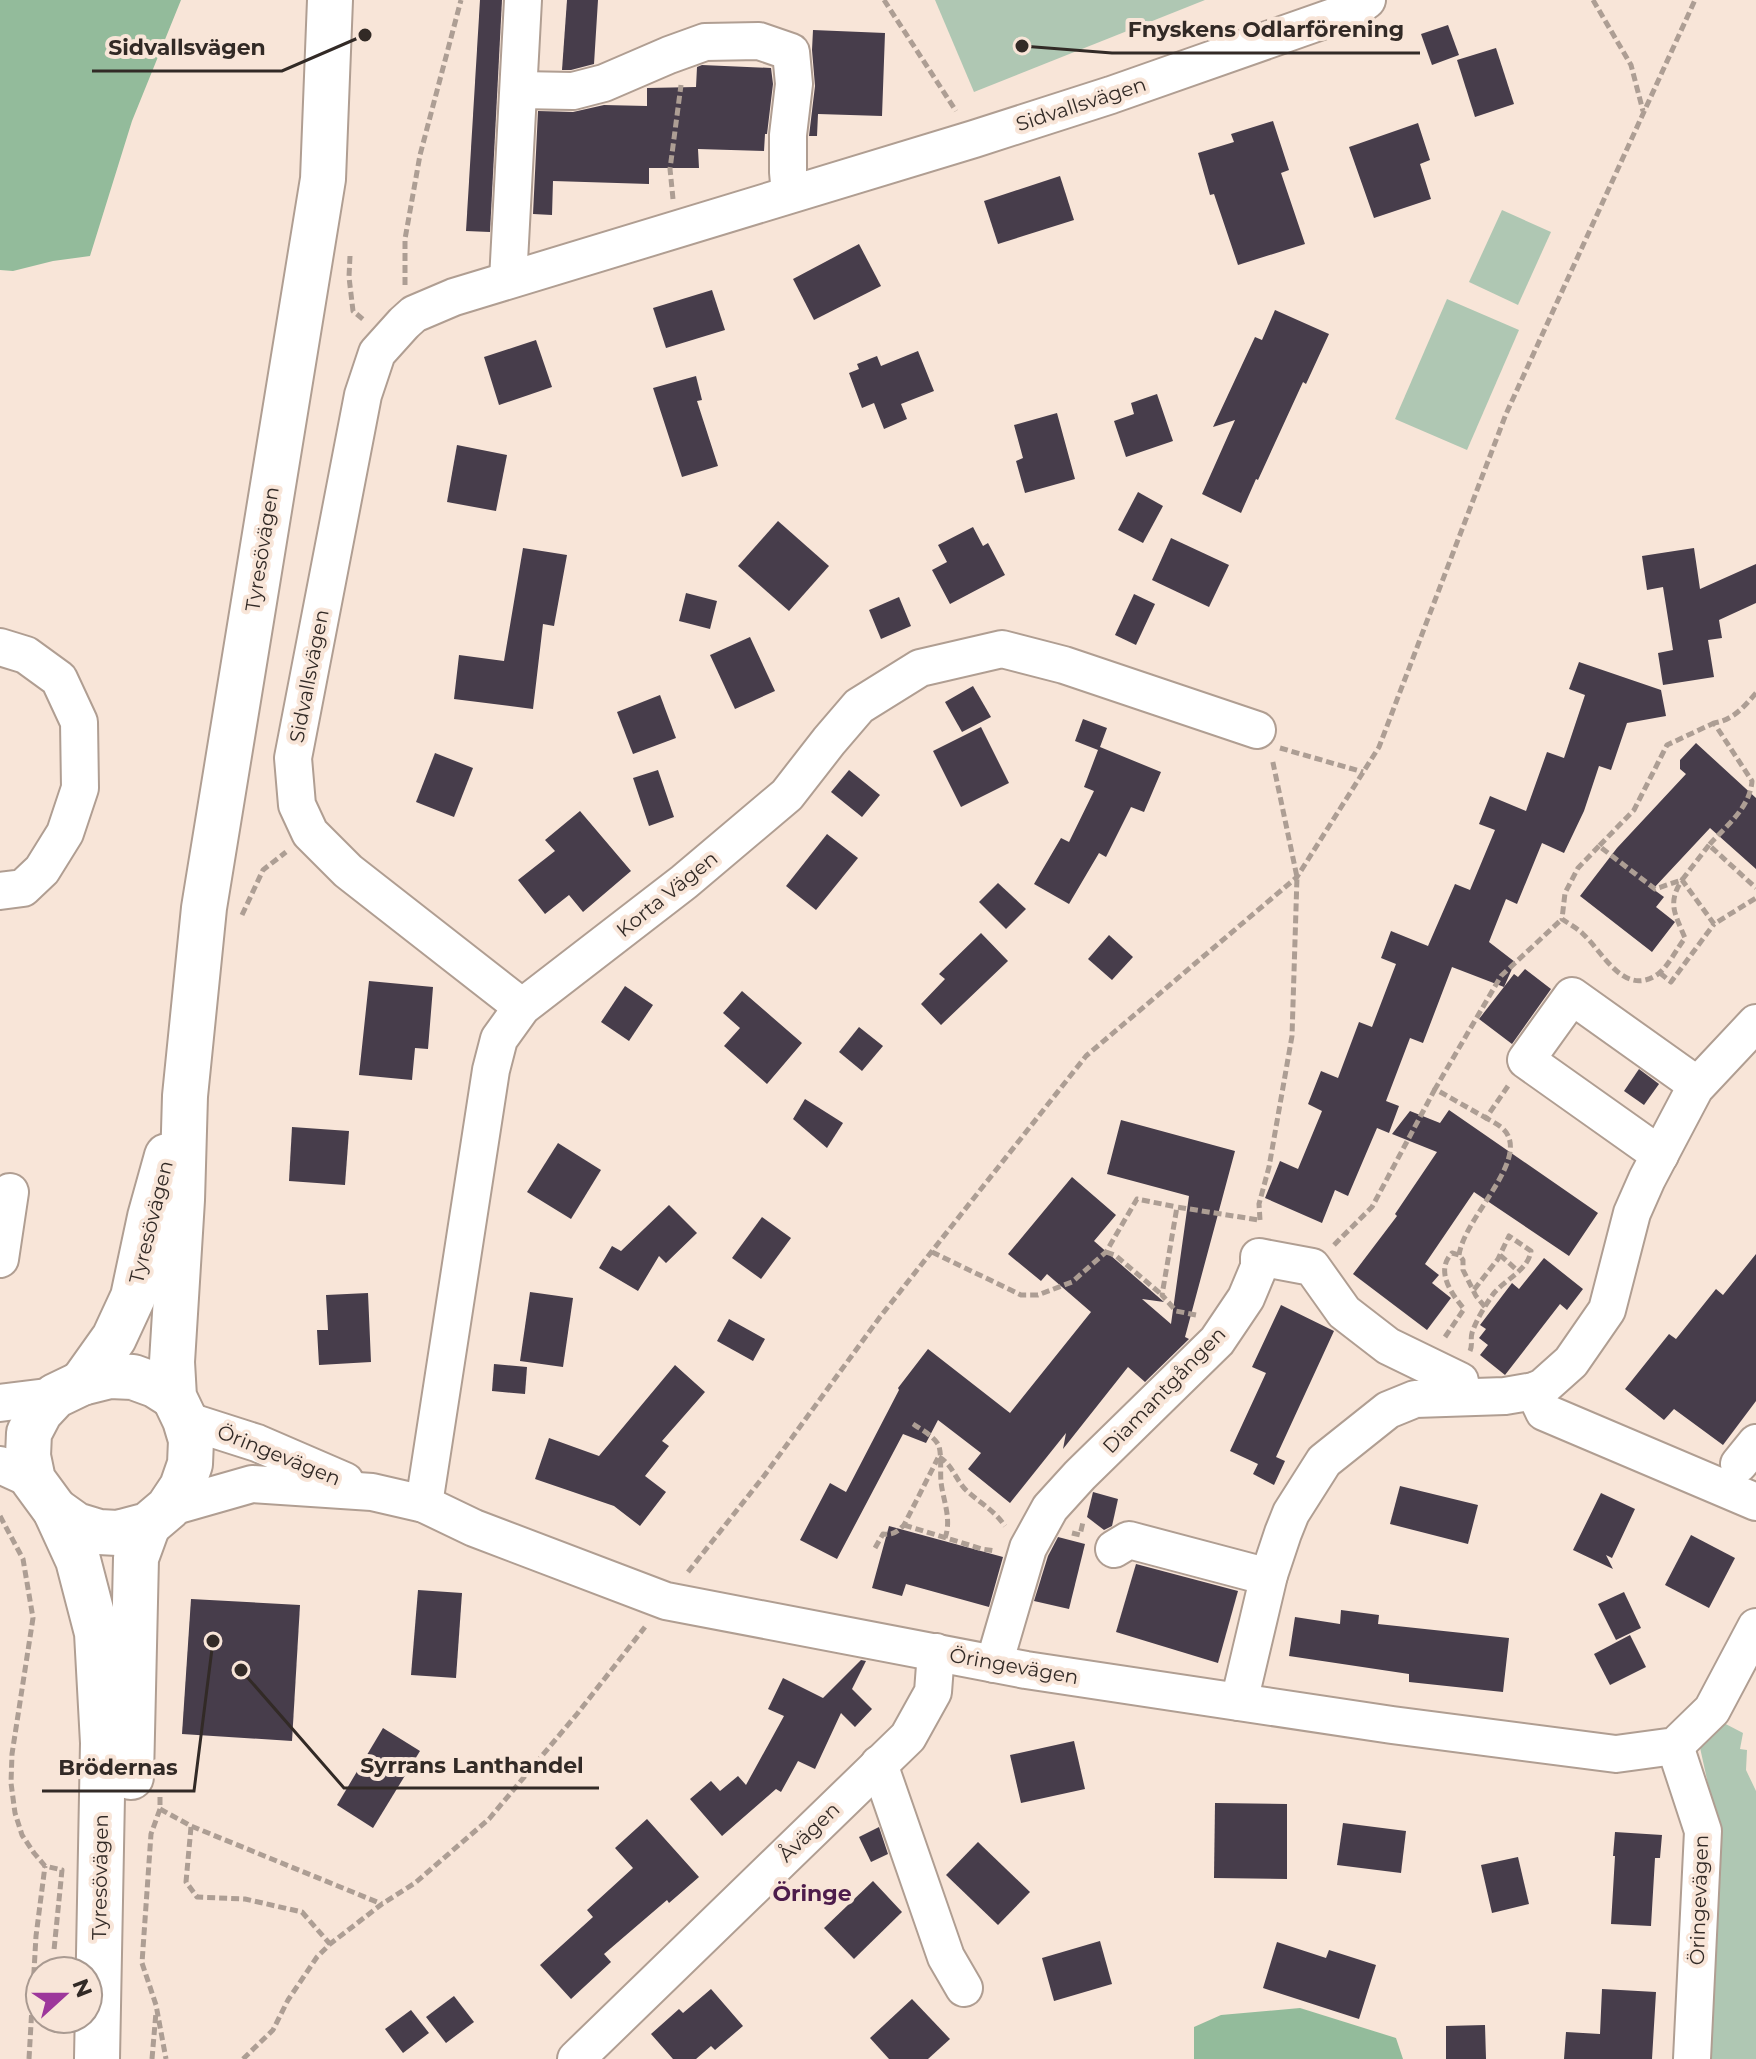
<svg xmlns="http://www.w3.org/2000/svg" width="1756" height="2059" viewBox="0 0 1756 2059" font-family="Montserrat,sans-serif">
	<rect width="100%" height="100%" fill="#f8e5d8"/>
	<!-- green -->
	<g fill="#afc7b3">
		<polygon points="935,0 1205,0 974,92"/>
		<polygon points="1502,210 1551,232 1518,305 1469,282"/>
		<polygon points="1447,299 1519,330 1467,450 1395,419"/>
		<polygon points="1718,1720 1743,1733 1740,1749 1747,1750 1746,1770 1756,1791 1756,2059 1711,2059 1708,2051 1713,1807 1699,1743"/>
	</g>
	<!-- forest -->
	<g fill="#93bb9b">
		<polygon points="0,0 181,0 132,121 90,256 53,261 13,271 0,270"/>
		<polygon points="1300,2008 1396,2038 1403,2059 1194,2059 1194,2027 1221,2015"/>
	</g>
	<!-- building -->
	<g fill="#473d4b">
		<polygon points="480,0 502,0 490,232 466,231"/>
		<polygon points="567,0 598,0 594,64 571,70 562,70"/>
		<polygon points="1448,25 1459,55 1432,65 1421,34"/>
		<polygon points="813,30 885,33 882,116 818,114 817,136 809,136 815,86 812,50"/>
		<polygon points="1496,48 1514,104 1475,117 1457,60"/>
		<polygon points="702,65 771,68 773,84 767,134 765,134 764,151 698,149 699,168 649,168 649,184 553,181 552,215 533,214 538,111 573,112 604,105 647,106 647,88 696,87 697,67"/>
		<polygon points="1273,121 1289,170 1281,173 1305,244 1238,265 1214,194 1210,195 1198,153 1234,142 1231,134"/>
		<polygon points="1418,123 1430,160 1420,164 1431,199 1374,218 1349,147"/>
		<polygon points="1060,176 1074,220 998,244 984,201"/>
		<polygon points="859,244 881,286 814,320 793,279"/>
		<polygon points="712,290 725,330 666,348 653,308"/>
		<polygon points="1275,310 1329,334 1306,384 1303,382 1258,480 1256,479 1241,513 1202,494 1235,420 1213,427 1255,337 1262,340"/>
		<polygon points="536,340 552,387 499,405 484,357"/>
		<polygon points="918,351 934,391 901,404 907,419 884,429 874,403 862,408 849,373 859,369 857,364 877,356 881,366"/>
		<polygon points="696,376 702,400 697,401 718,466 682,477 653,388"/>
		<polygon points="1157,394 1173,441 1126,457 1114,421 1134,414 1131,403"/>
		<polygon points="1057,413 1075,479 1025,493 1016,461 1023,458 1014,425"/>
		<polygon points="457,445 507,455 496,511 447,502"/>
		<polygon points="1138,492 1163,506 1143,543 1118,530"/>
		<polygon points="778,521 829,566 789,611 738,566"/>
		<polygon points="973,527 983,546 988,543 1005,575 950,604 932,570 947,562 938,545"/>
		<polygon points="1171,538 1229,565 1209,607 1152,580"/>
		<polygon points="523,548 567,555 554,626 543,624 533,709 454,699 459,655 504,661"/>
		<polygon points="1694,548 1700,589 1756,564 1756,603 1719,620 1722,638 1708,640 1714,677 1663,685 1658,653 1673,650 1663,587 1647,590 1642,556"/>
		<polygon points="686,593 717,601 710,629 679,621"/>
		<polygon points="1134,594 1155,604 1136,645 1115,635"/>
		<polygon points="899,597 911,626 881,639 869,610"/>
		<polygon points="750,637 775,691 735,709 710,655"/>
		<polygon points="1579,662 1661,690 1666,716 1627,723 1611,770 1599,766 1584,811 1564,853 1542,843 1517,904 1506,899 1489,942 1515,962 1504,987 1452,967 1423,1043 1410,1038 1386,1101 1399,1106 1389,1133 1377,1128 1348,1196 1335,1190 1322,1223 1265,1198 1280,1161 1298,1169 1322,1111 1308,1104 1321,1071 1338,1078 1359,1022 1372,1027 1396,964 1381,958 1391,931 1428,946 1455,884 1470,890 1495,830 1479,824 1490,796 1526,811 1547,752 1564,758 1585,695 1569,689"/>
		<polygon points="973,686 991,717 962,732 945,702"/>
		<polygon points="660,695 676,738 633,754 617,712"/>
		<polygon points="1083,719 1107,728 1100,747 1161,772 1144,812 1131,807 1106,857 1099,853 1069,904 1034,884 1061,838 1069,842 1094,791 1084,787 1098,750 1075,741"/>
		<polygon points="981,727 1009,783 961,807 933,751"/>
		<polygon points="1696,743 1756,798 1756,869 1710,828 1653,889 1664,897 1656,907 1675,922 1652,952 1580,896 1617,848 1686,774 1680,769 1680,760"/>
		<polygon points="435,753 473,768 454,817 416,802"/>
		<polygon points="658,770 674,817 649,826 633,778"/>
		<polygon points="849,770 880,795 862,817 831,792"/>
		<polygon points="580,811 631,871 583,912 569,895 545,914 518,880 555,851 545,840"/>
		<polygon points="827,834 858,858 816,910 786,886"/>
		<polygon points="998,883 1026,909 1006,929 979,902"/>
		<polygon points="981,933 1008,961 941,1025 921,1004 945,979 939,974"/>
		<polygon points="1109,935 1133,957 1112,980 1088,959"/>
		<polygon points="1525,969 1551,989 1512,1044 1479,1019 1514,974 1518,977"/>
		<polygon points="369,981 433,987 428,1049 415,1048 412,1080 359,1075"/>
		<polygon points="625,986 653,1005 629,1041 601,1022"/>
		<polygon points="742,991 802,1043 767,1084 724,1046 740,1028 723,1013"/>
		<polygon points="859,1027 883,1046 862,1071 839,1052"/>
		<polygon points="1639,1069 1659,1084 1644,1105 1624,1091"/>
		<polygon points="805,1099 843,1123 827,1148 793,1119"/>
		<polygon points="1449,1110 1598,1213 1569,1256 1474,1192 1425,1264 1439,1275 1432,1283 1451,1298 1427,1330 1353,1274 1397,1216 1395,1214 1437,1152 1392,1134 1410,1111 1440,1123"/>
		<polygon points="1121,1120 1235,1151 1185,1337 1189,1339 1145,1382 1128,1367 1063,1449 1066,1433 1010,1503 968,1469 981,1453 938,1420 926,1443 903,1434 837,1559 800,1540 830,1483 846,1492 899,1390 898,1388 928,1349 1010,1413 1091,1312 1047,1274 1041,1281 1008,1254 1072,1177 1116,1215 1094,1241 1164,1302 1142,1299 1171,1324 1189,1196 1107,1174"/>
		<polygon points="292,1127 349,1131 345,1185 289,1181"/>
		<polygon points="558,1143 601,1170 571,1219 527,1192"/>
		<polygon points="669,1205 697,1233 666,1263 659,1256 638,1291 599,1268 612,1246 621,1251"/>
		<polygon points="762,1217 791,1238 761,1279 732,1258"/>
		<polygon points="1756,1254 1756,1401 1723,1445 1674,1409 1664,1420 1625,1389 1669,1334 1676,1339 1716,1289 1723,1295"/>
		<polygon points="1544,1258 1583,1289 1567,1310 1560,1304 1505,1375 1480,1355 1488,1345 1479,1338 1486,1329 1480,1325 1512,1283 1519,1289"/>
		<polygon points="530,1292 573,1298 563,1367 520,1361"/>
		<polygon points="368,1293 371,1362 319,1365 317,1330 328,1330 326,1295"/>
		<polygon points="1281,1305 1334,1331 1276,1457 1285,1461 1274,1485 1253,1474 1258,1464 1230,1451 1266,1373 1252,1367"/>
		<polygon points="729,1319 765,1339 753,1361 717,1341"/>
		<polygon points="494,1364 527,1367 525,1394 492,1391"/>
		<polygon points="675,1365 705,1392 662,1441 669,1446 645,1476 666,1492 640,1526 614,1506 535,1479 549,1438 599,1456"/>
		<polygon points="1400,1486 1478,1505 1468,1544 1390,1524"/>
		<polygon points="1093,1492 1118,1499 1112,1526 1104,1530 1087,1517"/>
		<polygon points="1601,1493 1635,1509 1612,1558 1606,1555 1613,1569 1573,1550"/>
		<polygon points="889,1526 1003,1557 989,1607 906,1584 902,1596 872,1588"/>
		<polygon points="1691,1535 1735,1558 1709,1608 1665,1585"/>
		<polygon points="1058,1537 1085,1544 1069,1609 1034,1601 1048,1556"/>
		<polygon points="1136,1564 1238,1591 1218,1663 1116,1632"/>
		<polygon points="418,1590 462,1593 456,1678 411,1675"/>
		<polygon points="1624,1592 1641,1628 1616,1640 1598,1604"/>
		<polygon points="191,1599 300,1605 292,1741 182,1734"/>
		<polygon points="1341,1610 1379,1615 1378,1624 1509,1638 1503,1692 1409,1682 1409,1674 1289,1656 1295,1617 1340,1624"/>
		<polygon points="1630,1635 1646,1667 1610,1685 1594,1654"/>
		<polygon points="861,1660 866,1661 852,1689 872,1709 855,1727 841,1713 815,1769 798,1761 781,1792 776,1789 722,1836 690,1799 711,1781 720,1791 738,1776 746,1785 784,1716 768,1709 783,1678 823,1698"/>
		<polygon points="383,1728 420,1751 373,1828 337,1805"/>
		<polygon points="1074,1741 1085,1789 1021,1803 1010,1755"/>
		<polygon points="1215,1803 1287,1804 1287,1879 1214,1878"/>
		<polygon points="647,1819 699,1877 669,1903 667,1900 604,1954 611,1962 571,1999 540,1965 593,1917 587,1910 633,1868 615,1848"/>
		<polygon points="1343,1823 1406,1831 1401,1873 1337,1865"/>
		<polygon points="879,1827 888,1854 871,1862 859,1837"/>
		<polygon points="1615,1832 1662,1835 1660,1858 1655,1858 1651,1926 1611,1924 1615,1856 1613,1856"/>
		<polygon points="978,1842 1030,1892 998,1925 946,1875"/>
		<polygon points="1518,1857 1529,1904 1492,1913 1481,1865"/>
		<polygon points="873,1881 902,1912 854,1959 824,1928"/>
		<polygon points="1100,1941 1112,1984 1054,2001 1042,1958"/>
		<polygon points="1277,1942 1326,1958 1329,1950 1376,1965 1359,2019 1263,1988"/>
		<polygon points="711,1989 743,2026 715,2050 711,2046 696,2059 673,2059 651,2034 679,2009 683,2013"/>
		<polygon points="1602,1989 1656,1992 1652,2059 1564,2059 1566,2032 1600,2034"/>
		<polygon points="454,1996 474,2022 446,2043 426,2017"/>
		<polygon points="912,1999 950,2039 928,2059 889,2059 870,2038"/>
		<polygon points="411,2010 429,2033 403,2053 385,2029"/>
		<polygon points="1485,2025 1486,2059 1446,2059 1446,2026"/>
	</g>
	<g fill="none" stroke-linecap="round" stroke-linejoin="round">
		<defs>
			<g id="minor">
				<polyline points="519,90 573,91 604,83 669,55 705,42 759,41 791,52 794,84 788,135 788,172 790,194"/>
				<polyline points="508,280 523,0"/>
				<polyline points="0,647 26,655 59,679 79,722 80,788 65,833 42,870 23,888 0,891"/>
				<polyline points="522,1007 348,871 310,833 297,805 293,758 363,395 377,353 404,323 414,314 454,297 974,139 1111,95 1353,10 1367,0"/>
				<polyline points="1660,1155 1526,1060 1572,996 1697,1085"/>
				<polyline points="0,1259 10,1192"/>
				<polyline points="1534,1391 1544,1412 1756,1502"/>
				<polyline points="0,1403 55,1396"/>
				<polyline points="185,1420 257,1443 345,1481"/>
				<polyline points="1739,1464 1756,1443"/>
				<polyline points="0,1465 33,1480"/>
				<polyline points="424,1504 491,1070 499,1039 522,1007 684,882 787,795 829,741 859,706 920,668 1002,649 1064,665 1257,730"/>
				<polyline points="168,1508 252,1484 372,1492 424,1504 474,1528 666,1601 1026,1670 1392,1725 1616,1754 1675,1746 1712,1710 1756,1627"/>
				<polyline points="1114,1549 1129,1540 1265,1576 1269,1575"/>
				<polyline points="994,1664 1028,1548 1050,1508 1080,1475 1217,1341 1246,1298 1259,1267 1259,1257 1312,1267 1344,1312 1388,1346 1460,1381 1462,1397"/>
				<polyline points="1239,1702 1269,1575 1283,1533 1291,1513 1324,1461 1388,1410 1415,1399 1505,1396 1534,1391 1543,1387 1571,1362 1607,1310 1632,1213 1647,1179 1695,1088 1756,1023"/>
				<polyline points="1675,1746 1703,1831 1692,2059"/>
				<polyline points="879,1764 946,1957 964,1988"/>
				<polyline points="576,2059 908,1737 933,1692 936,1652"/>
			</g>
			<g id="major">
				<polyline points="82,1383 114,1338 133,1297 150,1217 167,1156"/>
				<polyline points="55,1510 76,1525 99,1532 118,1533 148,1525 168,1508 182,1487 190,1464 191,1440 185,1420 174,1397 172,1362 182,1200 185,1096 204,908 323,179 330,0"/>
				<polyline points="131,1777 136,1558 148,1525"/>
				<polyline points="97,2059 103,1743 97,1633 78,1560 55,1510 33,1480 28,1456 29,1433 40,1412 55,1396 82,1383 110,1376 133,1377 155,1385 174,1397"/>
			</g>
		</defs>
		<!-- minor casing -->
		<use href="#minor" stroke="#b09e92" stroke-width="40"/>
		<!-- major casing -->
		<use href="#major" stroke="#b09e92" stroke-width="48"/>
		<!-- path -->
		<g stroke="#ad9e94" stroke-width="5" stroke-dasharray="8 4" stroke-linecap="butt">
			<polyline points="884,0 956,111"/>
			<polyline points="1593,0 1631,65 1643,111"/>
			<polyline points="673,199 670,169 681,85"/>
			<polyline points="350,256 349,277 353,311 365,321"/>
			<polyline points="405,285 405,239 420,155 461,0"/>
			<path d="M1756,693C1744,707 1733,720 1714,723L1752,781C1750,808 1726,826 1709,845L1756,888"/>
			<polyline points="1280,748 1363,772"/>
			<polyline points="1709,845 1682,880 1655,889 1599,846 1634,810 1667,745 1714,723"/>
			<path d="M1599,846L1578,868L1565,893L1562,919C1569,924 1577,928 1583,934C1603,952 1624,998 1658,974C1667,968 1678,947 1685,938C1675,914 1667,903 1682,880L1714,924L1756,898"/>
			<polyline points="242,915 263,870 286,852"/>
			<polyline points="1660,973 1671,982 1714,924"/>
			<polyline points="1508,1086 1486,1118 1435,1089 1501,976 1562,919"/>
			<polyline points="1260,1220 1259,1204 1269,1167 1292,1036 1297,877 1272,758"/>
			<polyline points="1334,1245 1372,1207 1435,1089"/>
			<polyline points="932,1252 1021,1295 1038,1295 1072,1282 1106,1252 1137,1199 1177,1207"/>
			<polyline points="1106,1252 1115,1255 1161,1294"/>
			<path d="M1459,1255C1464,1220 1520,1169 1509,1138C1506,1128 1495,1123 1486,1118"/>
			<polyline points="1500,1255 1518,1271"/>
			<polyline points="1196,1315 1176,1311 1162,1295 1177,1207 1259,1220"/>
			<path d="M1445,1337L1464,1309C1451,1293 1435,1271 1452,1253L1459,1255L1463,1260V1270L1476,1296L1485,1307"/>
			<path d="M1470,1351C1473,1344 1470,1340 1472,1333C1476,1320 1486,1304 1494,1293C1506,1279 1528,1270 1531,1251L1509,1236L1498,1259L1473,1291"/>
			<path d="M913,1424C921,1429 933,1436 938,1444C942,1451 940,1472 941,1482C943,1500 952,1519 945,1538"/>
			<path d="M939,1457C953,1465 956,1481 967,1491C980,1503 994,1510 1005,1526"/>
			<polyline points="0,1516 23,1559 33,1618 12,1754 11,1783 15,1813 22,1835 34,1853 45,1866 62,1870 54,1950"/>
			<polyline points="904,1525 982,1549 995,1551"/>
			<polyline points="1072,1533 1080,1535 1083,1522"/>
			<path d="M875,1548L883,1534C894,1535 897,1532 904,1525L938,1458"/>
			<polyline points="688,1572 764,1476 880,1317 1086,1056 1297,877 1379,747 1506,414 1695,0"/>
			<polyline points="160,1797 160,1809 151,1834 142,1963 156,2005 166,2059"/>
			<polyline points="160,1809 191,1826 382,1904"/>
			<polyline points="191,1827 186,1882 197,1897 245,1899 302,1912 330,1944"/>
			<polyline points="29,2059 36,1936 45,1866"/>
			<polyline points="152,2059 156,2012"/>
			<polyline points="243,2059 273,2030 288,2000 317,1957 330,1944 382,1904 415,1883 489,1819 577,1714 645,1627"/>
		</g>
		<!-- minor -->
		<use href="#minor" stroke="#fff" stroke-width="36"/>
		<!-- major -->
		<use href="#major" stroke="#fff" stroke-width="44"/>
	</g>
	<g text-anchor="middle" stroke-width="8" stroke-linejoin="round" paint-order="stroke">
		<!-- street labels -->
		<g font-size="20" fill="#322a26" stroke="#f8e5d8">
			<text transform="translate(1081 104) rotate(-18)" y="7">Sidvallsvägen</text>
			<text transform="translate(262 549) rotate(-81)" y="7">Tyresövägen</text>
			<text transform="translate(309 676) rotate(-79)" y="7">Sidvallsvägen</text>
			<text transform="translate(667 894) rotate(-39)" y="7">Korta Vägen</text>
			<text transform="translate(151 1222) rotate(-76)" y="7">Tyresövägen</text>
			<text transform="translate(1164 1390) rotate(-46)" y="7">Diamantgången</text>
			<text transform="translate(279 1455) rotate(22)" y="7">Öringevägen</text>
			<text transform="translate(1014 1666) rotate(10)" y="7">Öringevägen</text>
			<text transform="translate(809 1832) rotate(-44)" y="7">Åvägen</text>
			<text transform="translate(100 1877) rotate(-89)" y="7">Tyresövägen</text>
			<text transform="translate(1699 1900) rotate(-88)" y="7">Öringevägen</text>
		</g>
		<!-- neighbourhood labels -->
		<g font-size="22" font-weight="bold" fill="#4d1c4b" stroke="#f8e5d8">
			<text x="812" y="1901">Öringe</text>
		</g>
	</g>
	<!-- callouts -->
	<path fill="none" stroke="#322a26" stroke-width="3" d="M1022 46L1112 53H1420M365 35L282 71H92M241 1670L344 1788H599M213 1641L194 1791H42"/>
	<g fill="#322a26" stroke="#f8e5d8" stroke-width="3">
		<circle cx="1022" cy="46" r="8"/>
		<circle cx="365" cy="35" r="8"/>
		<circle cx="241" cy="1670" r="8"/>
		<circle cx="213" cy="1641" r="8"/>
	</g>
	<g font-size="22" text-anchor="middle" font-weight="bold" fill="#322a26" stroke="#f8e5d8" stroke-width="8" stroke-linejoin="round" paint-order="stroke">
		<text x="1266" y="37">Fnyskens Odlarförening</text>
		<text x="187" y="55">Sidvallsvägen</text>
		<text x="472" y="1773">Syrrans Lanthandel</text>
		<text x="118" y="1775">Brödernas</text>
	</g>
	<!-- north arrow -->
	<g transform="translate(64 1995) rotate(69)"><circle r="38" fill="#f8e5d8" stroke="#a99a91" stroke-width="2"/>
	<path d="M0-6L14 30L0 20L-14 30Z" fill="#9d379b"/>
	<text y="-12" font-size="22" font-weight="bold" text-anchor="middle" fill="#322a26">N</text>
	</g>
</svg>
